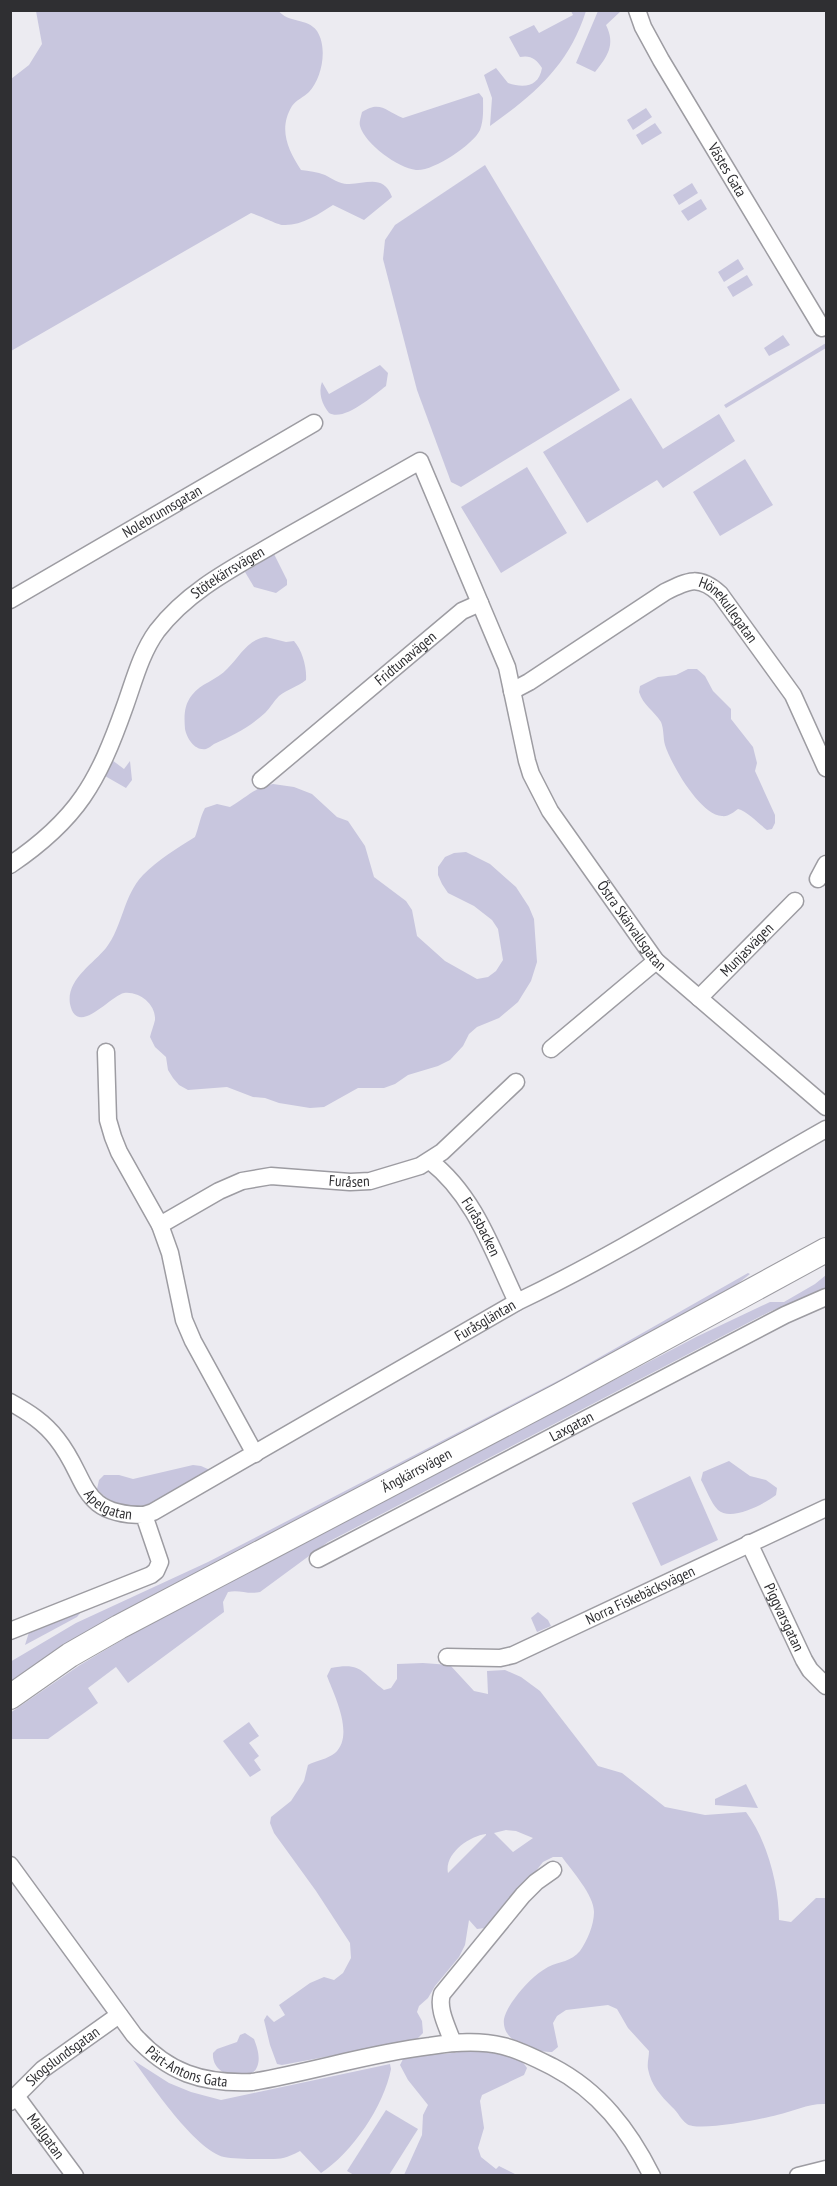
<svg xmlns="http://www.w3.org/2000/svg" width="837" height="2186" viewBox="0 0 837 2186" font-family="'PT Sans Narrow',sans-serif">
	<rect width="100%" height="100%" fill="#ecebf1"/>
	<!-- green -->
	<g fill="#c8c6de" fill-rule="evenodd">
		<path d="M36,11L278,10C288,24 307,17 317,31C328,48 322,78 309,92C304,97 296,100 292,106C278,129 288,150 301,170C309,171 317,172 325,175C331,178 340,184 347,184C365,185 383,173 392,197L364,220L333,205C319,214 301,226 283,225C278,225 259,215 251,213L11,351V79L29,65L42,44Z"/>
		<path d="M571,11H586C569,65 535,94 490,126L492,98L484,75L496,68L508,83C525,89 539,86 542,68C536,59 531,55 520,57L509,37L534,25L539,33L573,15Z"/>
		<path d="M598,11H621L606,25C616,45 607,57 595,72L576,63Z"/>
		<path d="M479,93L483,98C483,109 484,119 480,130C473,145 432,172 416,170C398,168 365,144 360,126C359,121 361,117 362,112C380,100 386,111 403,118Z"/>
		<polygon points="646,108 652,117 633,130 627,120"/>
		<polygon points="655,123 662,133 642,145 636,135"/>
		<polygon points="485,165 620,390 461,487 451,482 417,390 383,259 385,240 395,225"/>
		<polygon points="692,183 698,193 679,205 673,195"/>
		<polygon points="701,199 707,209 688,221 681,211"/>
		<polygon points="738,259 744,269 724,282 718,272"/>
		<polygon points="747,275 753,285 733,297 727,287"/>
		<polygon points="783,335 790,345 769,356 764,348"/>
		<polygon points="826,343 826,348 726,408 724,405"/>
		<path d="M380,365L388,373L386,386C374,395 344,422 329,413C322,404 318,393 322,382L329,394Z"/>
		<polygon points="631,398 663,449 719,414 735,441 663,488 657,480 587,523 543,452"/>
		<polygon points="745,459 773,505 720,536 693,492"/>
		<polygon points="527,467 567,533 501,573 461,507"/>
		<polygon points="274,554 287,580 287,585 276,593 254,587 245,572"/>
		<path d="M266,637L286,642L294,641C302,650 307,667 306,680C297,687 288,689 279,696C274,701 270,708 265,713C248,728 234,735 214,744C211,746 209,748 206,749C195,751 187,739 185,729C184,716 184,705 192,695C201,683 216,681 228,668C240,656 248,639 266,637Z"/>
		<path d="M688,669H697L705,676L713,691L731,709V719L753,747L757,763L755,771L775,815V823L772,829L767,830C759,824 747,811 738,809C734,812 728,817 722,816C700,815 671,764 665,745C663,738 664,729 661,722C654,711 643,705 639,692L640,686L658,677L676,675Z"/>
		<polygon points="112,760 124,769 130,761 132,780 126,788 105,776"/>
		<path d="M273,784L294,787L312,794L337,817L348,821L365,846L374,877L406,901L412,910L417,936L445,961L477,979L488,977L496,971L503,960L498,929L492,920L474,906L448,893L442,884L438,875V867L445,857L454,853L466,852L490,864L516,887L529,907L534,919L537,962L531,981L518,1002L499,1018L477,1027L469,1034L463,1046L450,1060L438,1066L408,1075L395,1084L384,1088H358L324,1107L310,1108L279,1103L265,1098L253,1097L227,1087L188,1090L179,1085L173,1078L168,1070L166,1057L155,1047L150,1037C151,1032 154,1025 155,1020C156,1004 139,991 124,993C110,996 77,1038 70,1004C66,980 93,964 106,948C123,926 123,896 143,875C158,860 177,848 195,837C199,827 200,817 205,808L217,804L230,807C246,798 255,787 273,784Z"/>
		<polygon points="748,1273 750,1274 731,1289 11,1683 10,1662 76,1623 208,1562 565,1377"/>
		<path d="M826,1275V1288L769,1312L328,1542L260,1592C248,1595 239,1589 228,1592L223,1602L224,1612L128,1683L116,1667L88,1688L98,1703L48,1739H11L10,1713L80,1665L139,1630L696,1337L770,1302H784L815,1284Z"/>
		<path d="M729,1461L750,1476L766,1480L777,1488L776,1495C764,1504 731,1522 718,1510C711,1503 706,1489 701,1480L703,1472Z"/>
		<path d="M193,1465L201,1466L210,1470C183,1487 150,1516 116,1503C109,1500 102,1495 97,1489L99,1480L104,1475H119L133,1479Z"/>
		<polygon points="690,1476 718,1540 661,1566 632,1503"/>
		<polygon points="81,1612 77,1617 25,1645 30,1629"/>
		<polygon points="538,1612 548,1620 551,1626 537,1632 531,1618"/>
		<path d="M423,1663L450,1665L474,1691L488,1694L487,1671L505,1670L521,1677L540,1691L598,1766L622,1773L665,1807L705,1815L746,1812C767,1840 779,1886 779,1920L791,1922L816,1898H826V2104C809,2103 794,2111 777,2115C762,2119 698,2132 687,2124C681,2120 678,2112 672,2107C661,2096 651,2085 648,2069C647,2063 649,2057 649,2051L628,2028L617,2009L608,2005L566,2010L557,2016L553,2023L558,2047L552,2052C535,2052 501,2043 504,2019C505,2013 511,2003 515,1998C523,1987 535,1974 548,1967C560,1961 571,1962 580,1951C587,1941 594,1925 594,1912C594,1895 572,1871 562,1857H553L543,1862L527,1882L513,1893L485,1928L477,1929L469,1920L465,1945L459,1957L435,1986L428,1998L419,2006L417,2012L422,2021L423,2033L416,2040L282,2065L277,2064L270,2045L264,2020L267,2015L274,2022L285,2015L279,2005L310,1983L324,1977L334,1980L343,1973L351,1958L350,1943L316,1891L274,1833L270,1823L271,1817L291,1801L304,1781L308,1765C315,1761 328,1759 335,1753C355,1735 334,1695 327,1676L331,1668C363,1662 361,1673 384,1690L391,1688L397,1679V1664ZM506,1830L516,1831L533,1838L513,1852L494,1833ZM486,1834V1835L448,1873C444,1854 469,1836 486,1834Z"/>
		<polygon points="249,1722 259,1736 249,1743 259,1756 254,1760 261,1770 250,1777 223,1741"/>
		<polygon points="746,1784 758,1808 715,1805 715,1799"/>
		<path d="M245,2033L254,2039C257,2047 261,2058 257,2067C251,2083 211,2079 213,2053L217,2049L237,2042L240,2035Z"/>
		<path d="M466,2051C485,2051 516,2049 527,2068L524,2075L482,2095L480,2101L484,2128L478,2148L481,2157L496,2169L499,2166L517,2175H404L422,2135L423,2115L428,2105L408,2080L400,2065L403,2059L427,2054H444Z"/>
		<path d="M133,2060L169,2083L191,2092L221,2100L390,2064L391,2069C384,2106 352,2153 321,2173L300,2151C283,2160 280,2159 261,2159C253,2159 232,2159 224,2157C195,2150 151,2084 133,2060Z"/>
		<polygon points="386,2110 418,2129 389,2175 354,2175 347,2171"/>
	</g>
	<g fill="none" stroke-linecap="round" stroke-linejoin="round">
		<defs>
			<g id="street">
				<path id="s1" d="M637,10L643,27L661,60L822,328"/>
				<path id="s2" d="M10,600L314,423"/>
				<path id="s3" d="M512,691L529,682L665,592C689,580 699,575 720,594L793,695L826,768"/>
				<path id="s4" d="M261,780L462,611L480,603"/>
				<path id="s5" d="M10,865C78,819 98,782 125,706C134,681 141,653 157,631C189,589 237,566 281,540C327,514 374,487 420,461L507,667L527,761L531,774L550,811L656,961L826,1107"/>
				<polyline points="818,879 826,864"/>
				<path id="s6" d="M699,998L795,901"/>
				<polyline points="551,1049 656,961"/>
				<polyline points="106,1052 108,1120 113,1137 119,1152 160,1225 170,1253 184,1320 193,1341 255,1454"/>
				<path id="s7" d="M430,1161C475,1196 493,1252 517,1302"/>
				<path id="s8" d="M160,1225L219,1191L242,1181L271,1176L350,1182L370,1181L420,1166L442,1152L516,1082"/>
				<path id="s9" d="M10,1402C28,1412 44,1422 57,1439C89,1479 78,1515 144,1515L160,1562L156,1571L151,1575L10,1631"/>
				<path id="s10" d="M144,1515L153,1512L517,1302C624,1251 723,1187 826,1129"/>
				<path id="s11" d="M749,1543L804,1660L810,1670L826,1686"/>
				<path id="s12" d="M318,1559L785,1315L826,1297"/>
				<path id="s13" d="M447,1657L500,1658L513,1655L826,1508"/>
				<path id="s14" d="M10,1865L134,2035C168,2073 202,2084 252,2082C312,2072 370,2053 430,2046C455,2042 479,2040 503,2046C520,2050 537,2059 553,2067C599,2091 629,2130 652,2176"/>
				<path d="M453,2043C448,2028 437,2009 442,1994L523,1895L536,1882L553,1870"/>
				<path id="s15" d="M16,2096L75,2176"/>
				<path id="s16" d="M10,2102L43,2069L119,2015"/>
				<polyline points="798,2176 826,2169"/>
			</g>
			<g id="secondary">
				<path id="s17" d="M10,1697L70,1655L119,1627L560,1395L826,1250"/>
			</g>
		</defs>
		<!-- street casing -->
		<use href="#street" stroke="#9d9ca2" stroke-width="19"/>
		<!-- secondary casing -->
		<use href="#secondary" stroke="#9d9ca2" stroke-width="26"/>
		<!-- street -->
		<use href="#street" stroke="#fff" stroke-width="16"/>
		<!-- secondary -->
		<use href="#secondary" stroke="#fff" stroke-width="24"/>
	</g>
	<g text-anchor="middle" stroke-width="5" stroke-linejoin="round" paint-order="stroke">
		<!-- street labels -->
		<g font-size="15" fill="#2f2f32" stroke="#f9f8ff">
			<text dy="5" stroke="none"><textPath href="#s1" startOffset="184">Västes Gata</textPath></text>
			<text dy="5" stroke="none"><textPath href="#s2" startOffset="176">Nolebrunnsgatan</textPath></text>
			<text dy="5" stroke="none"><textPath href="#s5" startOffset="375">Stötekärrsvägen</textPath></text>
			<text dy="5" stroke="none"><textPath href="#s3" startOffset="260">Hönekullegatan</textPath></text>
			<text dy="5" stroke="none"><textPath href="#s4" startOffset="189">Fridtunavägen</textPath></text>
			<text dy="5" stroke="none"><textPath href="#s5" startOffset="1113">Östra Skärvallsgatan</textPath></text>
			<text dy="5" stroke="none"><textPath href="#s6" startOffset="68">Munjasvägen</textPath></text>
			<text dy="5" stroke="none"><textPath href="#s8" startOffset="201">Furåsen</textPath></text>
			<text dy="5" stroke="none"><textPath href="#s7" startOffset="84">Furåsbacken</textPath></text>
			<text dy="5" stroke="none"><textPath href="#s10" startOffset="393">Furåsgläntan</textPath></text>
			<text dy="5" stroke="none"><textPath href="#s12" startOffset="286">Laxgatan</textPath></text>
			<text dy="5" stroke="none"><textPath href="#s17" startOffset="466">Ängkärrsvägen</textPath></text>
			<text dy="5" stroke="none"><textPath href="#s9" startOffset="147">Apelgatan</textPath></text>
			<text dy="5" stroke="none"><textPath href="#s13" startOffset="207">Norra Fiskebäcksvägen</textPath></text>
			<text dy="5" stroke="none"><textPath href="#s11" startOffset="82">Piggvarsgatan</textPath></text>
			<text dy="5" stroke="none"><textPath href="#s16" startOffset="70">Skogslundsgatan</textPath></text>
			<text dy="5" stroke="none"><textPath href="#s14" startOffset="274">Pärt-Antons Gata</textPath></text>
			<text dy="5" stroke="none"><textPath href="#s15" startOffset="50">Mallgatan</textPath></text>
		</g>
	</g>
	<!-- border -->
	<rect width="837" height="2186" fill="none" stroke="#2f2f32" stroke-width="24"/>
</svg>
